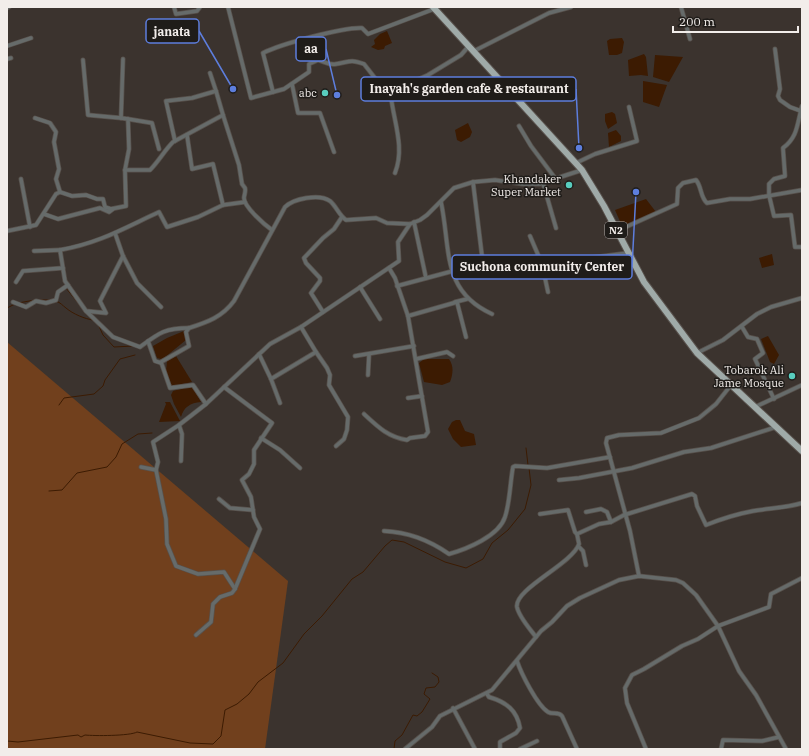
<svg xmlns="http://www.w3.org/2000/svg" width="809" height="756" viewBox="0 0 809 756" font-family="'IBM Plex Serif',serif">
	<rect width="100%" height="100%" fill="#3b332e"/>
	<!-- green -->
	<polygon fill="#71401d" points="7,342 288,581 265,749 7,749"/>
	<!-- water -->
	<g fill="#3c1b02">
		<polygon points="387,31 392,43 385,46 384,49 378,50 371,47 375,44 374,40 380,34"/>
		<polygon points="622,38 624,42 622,53 617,55 609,55 607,41 610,39"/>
		<polygon points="644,54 646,57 648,76 641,75 629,76 628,60"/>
		<polygon points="655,55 683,57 669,82 653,77"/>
		<polygon points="643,81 667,85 659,107 643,102"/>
		<polygon points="612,112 615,114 617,123 608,129 605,121 605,114"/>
		<polygon points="468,123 472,132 470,137 461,142 457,140 455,130"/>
		<polygon points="616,130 621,136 621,141 609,147 608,133"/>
		<polygon points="646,199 656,212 622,226 615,210"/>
		<polygon points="772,254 774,265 762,268 759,258"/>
		<polygon points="184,331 186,340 164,358 161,359 157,358 153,346 167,338"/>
		<polygon points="768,336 779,355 774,364 770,362 761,339"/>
		<polygon points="176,356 192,382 172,386 166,372 167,361"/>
		<path d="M424,359H449C454,366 453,374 450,382L442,385L424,382L419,363Z"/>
		<path d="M192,386L201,402C190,403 184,407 181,417L174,404L171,395L173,391Z"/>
		<polygon points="165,402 170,402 180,421 159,422 166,404"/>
		<polygon points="456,420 460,420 465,431 474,434 476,445 461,447 453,439 448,429 452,422"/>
	</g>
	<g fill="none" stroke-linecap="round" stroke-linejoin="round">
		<!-- stream -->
		<g stroke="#3c1b02" stroke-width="1">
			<polyline points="66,288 82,308"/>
			<polyline points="38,300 53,300"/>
			<path d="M56,301C61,303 62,305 66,308C73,314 85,319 93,320"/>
			<polyline points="18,303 35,300"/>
			<polyline points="7,308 15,304"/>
			<polyline points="98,324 103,335 114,347 134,346"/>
			<polyline points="59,405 64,398 94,394 103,386 105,380 120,359 135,355"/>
			<polyline points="526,448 528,465"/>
			<polyline points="49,491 62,490 77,473 107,467 116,457 122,444 138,434 152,433"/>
			<path d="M7,741L18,742L78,735L81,737L85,735C94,736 130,736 137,732L190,743L213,744L221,736L225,710L237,704L249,694L258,682L283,663L304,634L322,616L352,579L363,572L385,546L392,540L404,542L445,562L466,568L483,559L492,543L508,530L525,509L531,485L529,468"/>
			<polyline points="394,749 395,741 402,735 413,715 417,716 422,712 430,699 424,694 426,688 435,687 439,682 438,677 432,673"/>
		</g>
		<defs>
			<g id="minor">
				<polyline points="174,7 176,14 197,11 200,7"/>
				<path d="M228,7L251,98L273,92L263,53C281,44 343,27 362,28L368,34L434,9"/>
				<polyline points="681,7 690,39"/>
				<polyline points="7,8 9,7"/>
				<polyline points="7,46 31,38"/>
				<polyline points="775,49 780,89 778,96 780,100 790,107 801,111"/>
				<polyline points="474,51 549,13 571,7"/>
				<polyline points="7,59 11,58"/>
				<polyline points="123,59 121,118 128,119 129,149 125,170"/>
				<polyline points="83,60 88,115 121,118"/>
				<polyline points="292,84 298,113 320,113 334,152"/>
				<path d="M273,92L284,89L309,72V64L318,60C324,61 329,66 336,64C350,62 349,59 364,64L382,87L392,92"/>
				<path d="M802,106C797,124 798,137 783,148L785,176L774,179L769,184V195L774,216L791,215L795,247H802"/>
				<path d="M223,115L239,165L242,184L245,188C246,192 244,195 244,198C244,207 265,225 272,230"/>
				<polyline points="35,118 50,123 56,132 54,142 59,169 56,179 60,192"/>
				<polyline points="128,119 152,123 159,149"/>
				<polyline points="519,126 531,146 555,178"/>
				<polyline points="187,135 192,169 213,164 223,205"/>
				<polyline points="175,141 166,101 192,98 216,91 210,73"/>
				<polyline points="576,163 595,154 637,141 629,107"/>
				<path d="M395,173C405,148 394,122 391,97L394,90L428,75L461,55L468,47"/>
				<polyline points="21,179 30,227"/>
				<polyline points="473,182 482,256"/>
				<polyline points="543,183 556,228"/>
				<path d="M441,202C451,249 441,291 492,314"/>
				<polyline points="44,214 58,219 100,208 109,212 113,209"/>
				<polyline points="414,222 426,278"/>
				<path d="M410,224L398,242L399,261L301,327L270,344L206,404L193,385L170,388L161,362L189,346L186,332L189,328C208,322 222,317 234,301L285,207C293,199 319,193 330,201C336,206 339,215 346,220L376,218L387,223L410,224L420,220L427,215L454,188L473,182L495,180L523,184H539L582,170"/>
				<path d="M7,231L36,225L56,194L60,192L72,196L86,195L97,199H103L105,207L111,209L126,206L125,170H150C159,161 164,151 173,142L223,115L216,91"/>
				<path d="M617,231L677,204L678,188L683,183L696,180C702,187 700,197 707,203L730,199H750L802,190"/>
				<polyline points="115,233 123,256 137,283 161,307"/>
				<polyline points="530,236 542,264 628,253"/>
				<polyline points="34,251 60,250"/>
				<path d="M123,256L100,301L106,313L86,311L65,281L60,250C100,243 124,228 159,212L167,227L198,217L223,205L245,202"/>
				<polyline points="542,264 548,292"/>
				<polyline points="16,282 23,271 63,268"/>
				<polyline points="397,286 453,271"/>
				<polyline points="360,287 380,319"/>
				<polyline points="13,302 26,307 36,301 46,303 56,300 58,292 68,285"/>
				<polyline points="455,302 467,299"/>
				<path d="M86,311L113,337L140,347C159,333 165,328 189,328"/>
				<polyline points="323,312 311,293 320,281 320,278 306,263 304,258 323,238 334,229 342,217"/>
				<polyline points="408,316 457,302 466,337"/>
				<polyline points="742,327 748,337 757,339 763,353 755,359 774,399"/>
				<polyline points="148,341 155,361 161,363"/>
				<polyline points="316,352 327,368 330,375 329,385 348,417 347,430 344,439 336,446"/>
				<polyline points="697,353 723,340 757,314 771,307 802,298"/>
				<polyline points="259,354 271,379 316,352 301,327"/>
				<polyline points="355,356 414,346"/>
				<polyline points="416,359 447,352 453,356"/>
				<polyline points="368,375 369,355"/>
				<polyline points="271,379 280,403"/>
				<polyline points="408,398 422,396"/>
				<polyline points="755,407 802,385"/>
				<path d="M364,414C378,427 388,437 407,440L410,438L425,436L428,432L408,316L395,278L389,268"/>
				<polyline points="261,438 280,450 300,468"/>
				<polyline points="181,461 182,434 179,425 206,404"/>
				<polyline points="141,467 156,470 158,462 153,442 179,425"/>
				<polyline points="156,470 166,519 167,544 176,566 198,574 224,572 235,589"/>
				<polyline points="559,480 579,478 632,468 684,452 711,448 776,427"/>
				<polyline points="219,499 230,508 253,510"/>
				<polyline points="586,512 601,509 607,512 611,522"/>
				<polyline points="540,514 568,510 575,532 577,534"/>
				<path d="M384,531C409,532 429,540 449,554C467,549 499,536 505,517C510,502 510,483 513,467L515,466L547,468L610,457"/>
				<polyline points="579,547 583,551 586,565"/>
				<polyline points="639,576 630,531 606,443 607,438 619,435 661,433 699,418 716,404 731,385"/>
				<polyline points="196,635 211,622 213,604 220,597 232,593 235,589 260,529 254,517 251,497 242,480 249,474 254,464 254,450 272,423 224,387"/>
				<path d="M536,637C530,629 519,617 517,607C514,589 572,564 579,544L577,534L599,524L611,522L624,515L692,494L695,496L697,506L706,525C721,519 737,514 753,511C770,508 786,508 802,503"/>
				<path d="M517,661C521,673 537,705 548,712C553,715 558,711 562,716L577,749"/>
				<path d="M487,694L489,697C506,702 517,710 520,728L516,733L500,742V749"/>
				<polyline points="453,708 475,749"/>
				<polyline points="405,749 432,727 440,716 492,690 541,631 552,622 567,606 580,598 619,580 639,576 676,580 683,583 696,595 718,626 739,671 756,695 786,749"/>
				<polyline points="520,749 537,741"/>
				<polyline points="646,749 627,703 625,688 632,675 644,669 682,646 698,639 718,626 769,607 771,594 802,578"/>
				<polyline points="721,749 723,740 762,741 779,737"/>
			</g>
			<polyline id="trunk" points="433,7 582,170 604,206 644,282 697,353 802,451"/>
		</defs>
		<!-- minor casing -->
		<use href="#minor" stroke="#58514c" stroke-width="5"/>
		<!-- trunk casing -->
		<use href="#trunk" stroke="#58514c" stroke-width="8"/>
		<!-- minor -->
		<use href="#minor" stroke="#666b6a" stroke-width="3.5"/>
		<!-- trunk -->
		<use href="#trunk" stroke="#9faaa8" stroke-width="6"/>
	</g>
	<!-- markers -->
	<g fill="#59cebf" stroke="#1f1c19" stroke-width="1.5">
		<circle cx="325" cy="93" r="4"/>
		<circle cx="569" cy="185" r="4"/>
		<circle cx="792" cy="376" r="4"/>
	</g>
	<g text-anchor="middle" stroke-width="3" stroke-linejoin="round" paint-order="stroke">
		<!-- shield labels -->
		<rect fill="#1f1c19" stroke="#b3aeab" stroke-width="1" x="605" y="222" width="22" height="16" rx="3"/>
		<g font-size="10" font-weight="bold" fill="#f2edea">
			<text x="616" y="234">N2</text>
		</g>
		<!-- poi labels -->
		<g font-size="11" fill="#f2edea" stroke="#1f1c19" text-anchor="end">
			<text x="317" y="97">abc</text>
			<text x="561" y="183">Khandaker<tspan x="561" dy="13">Super Market</tspan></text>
			<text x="784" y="374">Tobarok Ali<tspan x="784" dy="13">Jame Mosque</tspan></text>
		</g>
	</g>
	<!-- callouts -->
	<path fill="none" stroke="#5d7edd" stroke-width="1.5" d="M233 89L199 31M337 95L326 49M579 148L576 89M636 192L632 267"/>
	<g fill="#5d7edd" stroke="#1f1c19" stroke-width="1.5">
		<circle cx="233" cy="89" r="4"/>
		<circle cx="337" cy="95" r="4"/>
		<circle cx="579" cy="148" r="4"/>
		<circle cx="636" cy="192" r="4"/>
	</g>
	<g fill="#1f1c19" stroke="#5d7edd" stroke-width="1.5">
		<rect x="146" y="19" width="53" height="24" rx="4"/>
		<rect x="296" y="37" width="30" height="24" rx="4"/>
		<rect x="361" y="77" width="215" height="24" rx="4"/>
		<rect x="452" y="255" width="180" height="24" rx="4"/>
	</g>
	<g font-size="12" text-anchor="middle" font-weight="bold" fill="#f2edea">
		<text x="172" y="36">janata</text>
		<text x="311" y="53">aa</text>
		<text x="469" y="93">Inayah's garden cafe &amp; restaurant</text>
		<text x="542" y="271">Suchona community Center</text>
	</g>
	<!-- border -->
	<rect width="809" height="756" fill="none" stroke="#f2edea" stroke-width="16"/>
	<!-- scale -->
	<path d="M673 26v6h125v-6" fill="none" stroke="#f2edea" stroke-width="2"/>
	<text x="679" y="26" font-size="12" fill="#f2edea" stroke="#1f1c19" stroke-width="3" paint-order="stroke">200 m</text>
</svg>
